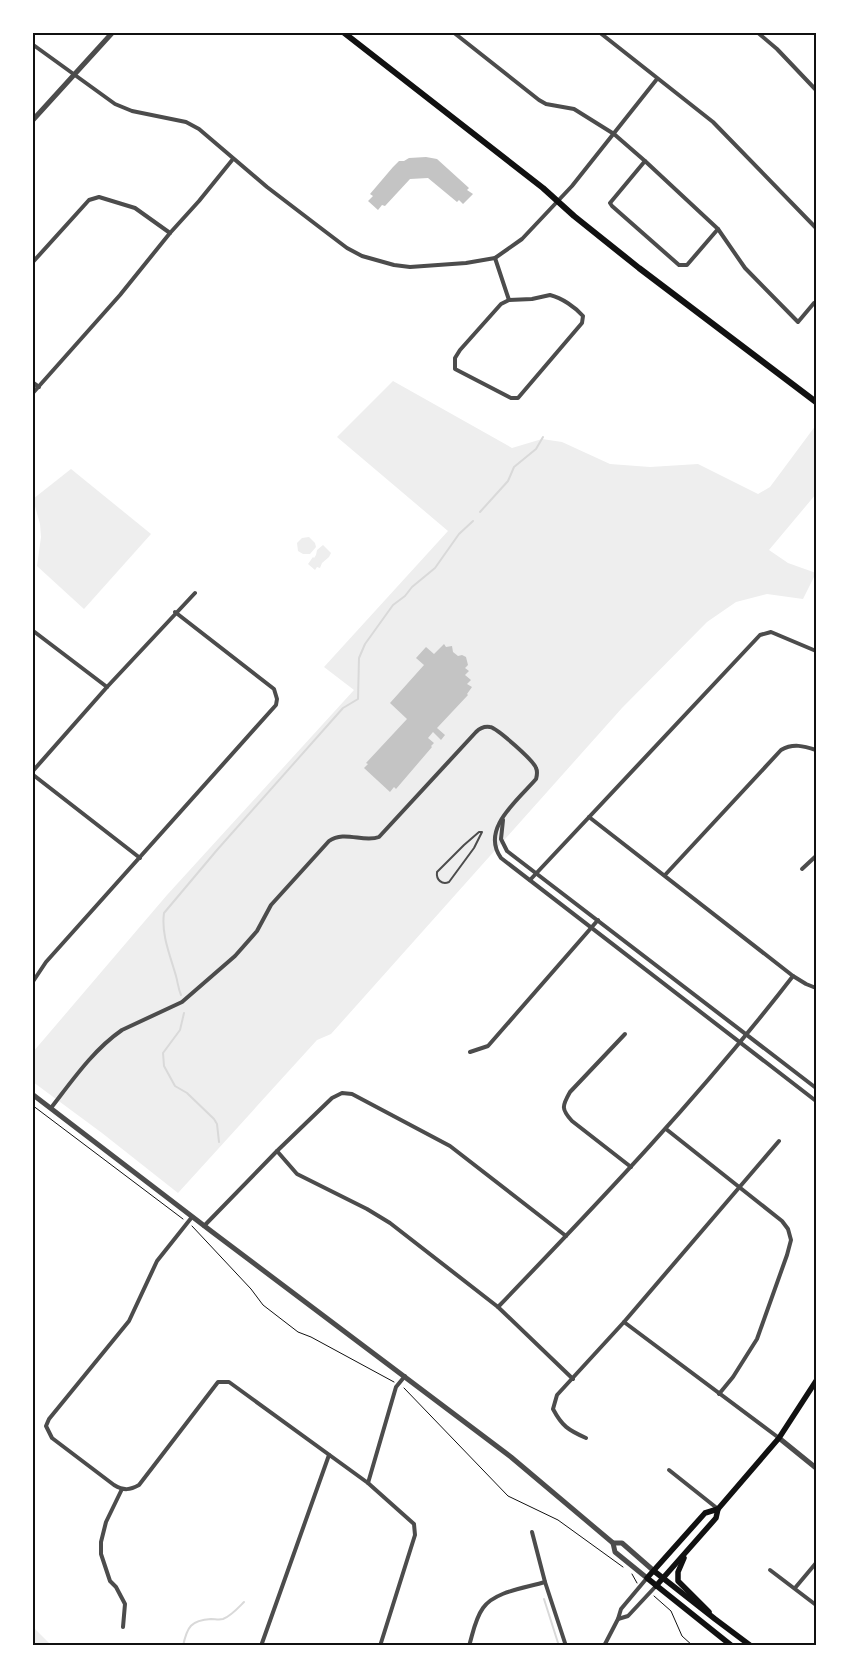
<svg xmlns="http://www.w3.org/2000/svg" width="849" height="1678" viewBox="0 0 849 1678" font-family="'Fira Sans',sans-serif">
	<rect width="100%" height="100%" fill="#fff"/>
	<!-- green -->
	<g fill="#eee">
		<polygon points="393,381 512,448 542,439 562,442 610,464 650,467 698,464 758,494 770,487 816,425 816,494 769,550 788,563 816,573 803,599 767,594 736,602 707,622 622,708 331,1034 317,1040 178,1193 102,1133 33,1082 33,1052 167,895 354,690 324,667 448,531 337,437"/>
		<polygon points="71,469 151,534 84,609 37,566 41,537 40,524 33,499"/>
		<polygon points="309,537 315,543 316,547 310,554 303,554 298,551 297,543 302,538"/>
		<polygon points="323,545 331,553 329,557 322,563 320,568 317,567 315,570 308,564 313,557 314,558 316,555 317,550"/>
		<polygon points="33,1627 51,1645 33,1645"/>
	</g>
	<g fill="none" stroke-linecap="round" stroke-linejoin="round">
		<!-- stream -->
		<g stroke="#d9d9d9" stroke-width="2">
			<polyline points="480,512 508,481 514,467 536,449 543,437"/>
			<path d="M181,995C178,988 178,983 176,976C170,955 161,934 164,913L217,850L343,708L358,699L359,658L365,644L393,605L405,596L412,587L435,568L459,534L473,521"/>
			<polyline points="184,1013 180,1030 163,1053 164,1066 175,1086 187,1093 214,1119 217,1124 219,1142"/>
			<polyline points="544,1599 559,1646"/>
			<path d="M183,1646C187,1627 191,1620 211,1619C215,1619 219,1620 223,1619C231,1616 238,1608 244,1602"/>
		</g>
	</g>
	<!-- building -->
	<g fill="#c4c4c4">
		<polygon points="426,157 437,159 469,188 467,190 473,194 463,204 459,200 457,202 428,178 410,179 385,206 382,205 378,210 368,201 373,196 370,194 393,167 399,161 404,161 409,158"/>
		<polygon points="444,644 446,647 452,646 453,652 458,656 462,655 466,657 468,665 465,668 469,671 465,675 471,680 467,684 472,687 467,694 468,695 437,728 445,735 441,740 433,732 428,738 434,743 431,746 432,747 396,789 394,787 390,792 364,768 368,764 366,763 407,719 390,703 424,665 416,658 426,647 434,654"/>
	</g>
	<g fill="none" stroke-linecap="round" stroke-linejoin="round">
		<!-- path -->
		<g stroke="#111" stroke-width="1">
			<polyline points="32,1105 183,1219"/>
			<polyline points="192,1226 251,1289 263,1305 298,1332 311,1337 394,1382"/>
			<polyline points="404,1388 508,1496 558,1520 623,1567"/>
			<polyline points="632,1574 637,1583"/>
			<polyline points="654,1596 671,1611 682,1636 693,1646"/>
		</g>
		<!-- service -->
		<path stroke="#4c4c4c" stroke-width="2" d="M479,832H482L474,848L449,882C442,885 436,880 437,872L464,845Z"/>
		<!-- minor -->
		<g stroke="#4c4c4c" stroke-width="4">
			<polyline points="453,32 539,100 546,104 574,109 614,134 645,161 718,229 745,268 798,322 814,303 816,302"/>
			<polyline points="599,32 713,122 816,228"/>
			<polyline points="757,32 777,49 816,90"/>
			<polyline points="32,44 115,104 132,111 186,122 199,129 267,187 318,226 347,248 362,256 394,265 410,267 466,263 495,258 522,239 572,186 657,79"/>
			<polyline points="645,161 610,203 612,206 679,265 687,265 718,229"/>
			<polyline points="495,258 509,300"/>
			<polyline points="32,263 89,200 99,197 135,208 170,233"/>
			<path d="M550,295C562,298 575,307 583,316L582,323L518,398H511L455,369V358L460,350L501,304L509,300L532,299Z"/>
			<polyline points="32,382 39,387"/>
			<polyline points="32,394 120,295 170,233 199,201 233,159"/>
			<polyline points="32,630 107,687"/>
			<polyline points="32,772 107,687 195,593"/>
			<polyline points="32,774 140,858"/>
			<polyline points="589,817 793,976 806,984 816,988"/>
			<polyline points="503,820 501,839 507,851 816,1088"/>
			<polyline points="802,869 816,856"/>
			<path d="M665,875L781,750C793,743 804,746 816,750"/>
			<polyline points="530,880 760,635 771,632 816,651"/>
			<polyline points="32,983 46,962 276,705 277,699 274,689 175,612"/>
			<path d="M625,1034L570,1092C562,1106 561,1109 572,1121L631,1167"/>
			<polyline points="470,1052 488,1046 598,920"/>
			<path d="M51,1108C72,1081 93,1050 122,1030L182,1002L235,956L257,931L271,905L329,841C344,830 364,843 379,837L476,732C480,728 484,726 490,727C497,728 534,761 536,768C538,772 537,775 536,779C518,800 480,829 501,858L816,1101"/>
			<polyline points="666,1129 782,1221 788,1229 791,1240 787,1255 757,1339 733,1377 719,1394"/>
			<polyline points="277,1151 297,1174 367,1209 390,1223 498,1307 573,1379"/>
			<path d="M192,1217L157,1261L129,1321L49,1419L46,1426L52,1438L114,1485C124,1491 130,1490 139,1485L218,1382H229L368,1483L414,1524L415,1535L380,1646"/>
			<polyline points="204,1226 277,1151 332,1098 342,1093 352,1094 450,1146 566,1236"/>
			<path d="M498,1307C601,1200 702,1094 793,976"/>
			<polyline points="624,1322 779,1438"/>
			<path d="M586,1438C568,1430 562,1426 553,1409L557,1395L624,1322L779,1141"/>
			<polyline points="669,1470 718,1509"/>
			<polyline points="368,1483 396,1387 405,1376"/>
			<polyline points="122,1489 106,1522 101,1542 101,1554 110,1581 116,1587 125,1604 123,1627"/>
			<polyline points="532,1532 545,1582 566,1646"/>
			<polyline points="770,1570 816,1605"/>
			<polyline points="795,1588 816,1563"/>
			<polyline points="618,1619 628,1616 656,1586"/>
			<polyline points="261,1646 329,1455"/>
			<path d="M469,1646C473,1633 475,1619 483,1608C495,1591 526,1588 545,1582"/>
			<polyline points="604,1646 618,1619 621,1609 647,1578"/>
		</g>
		<!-- tertiary -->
		<g stroke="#4c4c4c" stroke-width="5">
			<polyline points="32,121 113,32"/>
			<polyline points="32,1094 211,1231 511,1457 613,1543 622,1543 654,1571"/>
			<polyline points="779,1438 816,1468"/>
			<polyline points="613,1543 615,1552 647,1578"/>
		</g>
		<!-- secondary -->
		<g stroke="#111" stroke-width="5.5">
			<polyline points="718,1509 705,1513 647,1578 732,1646"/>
			<polyline points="684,1558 678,1572 678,1581 709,1612"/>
			<polyline points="654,1571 715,1619 751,1646"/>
			<polyline points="656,1586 716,1518 718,1509 779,1438 816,1381"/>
		</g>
		<!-- primary -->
		<polyline stroke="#111" stroke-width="6" points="343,32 543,188 574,216 639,268 816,402"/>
	</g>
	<!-- border -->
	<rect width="849" height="1678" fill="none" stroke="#ffffff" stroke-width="68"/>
	<rect x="34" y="34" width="781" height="1610" fill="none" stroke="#111" stroke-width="2"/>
</svg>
